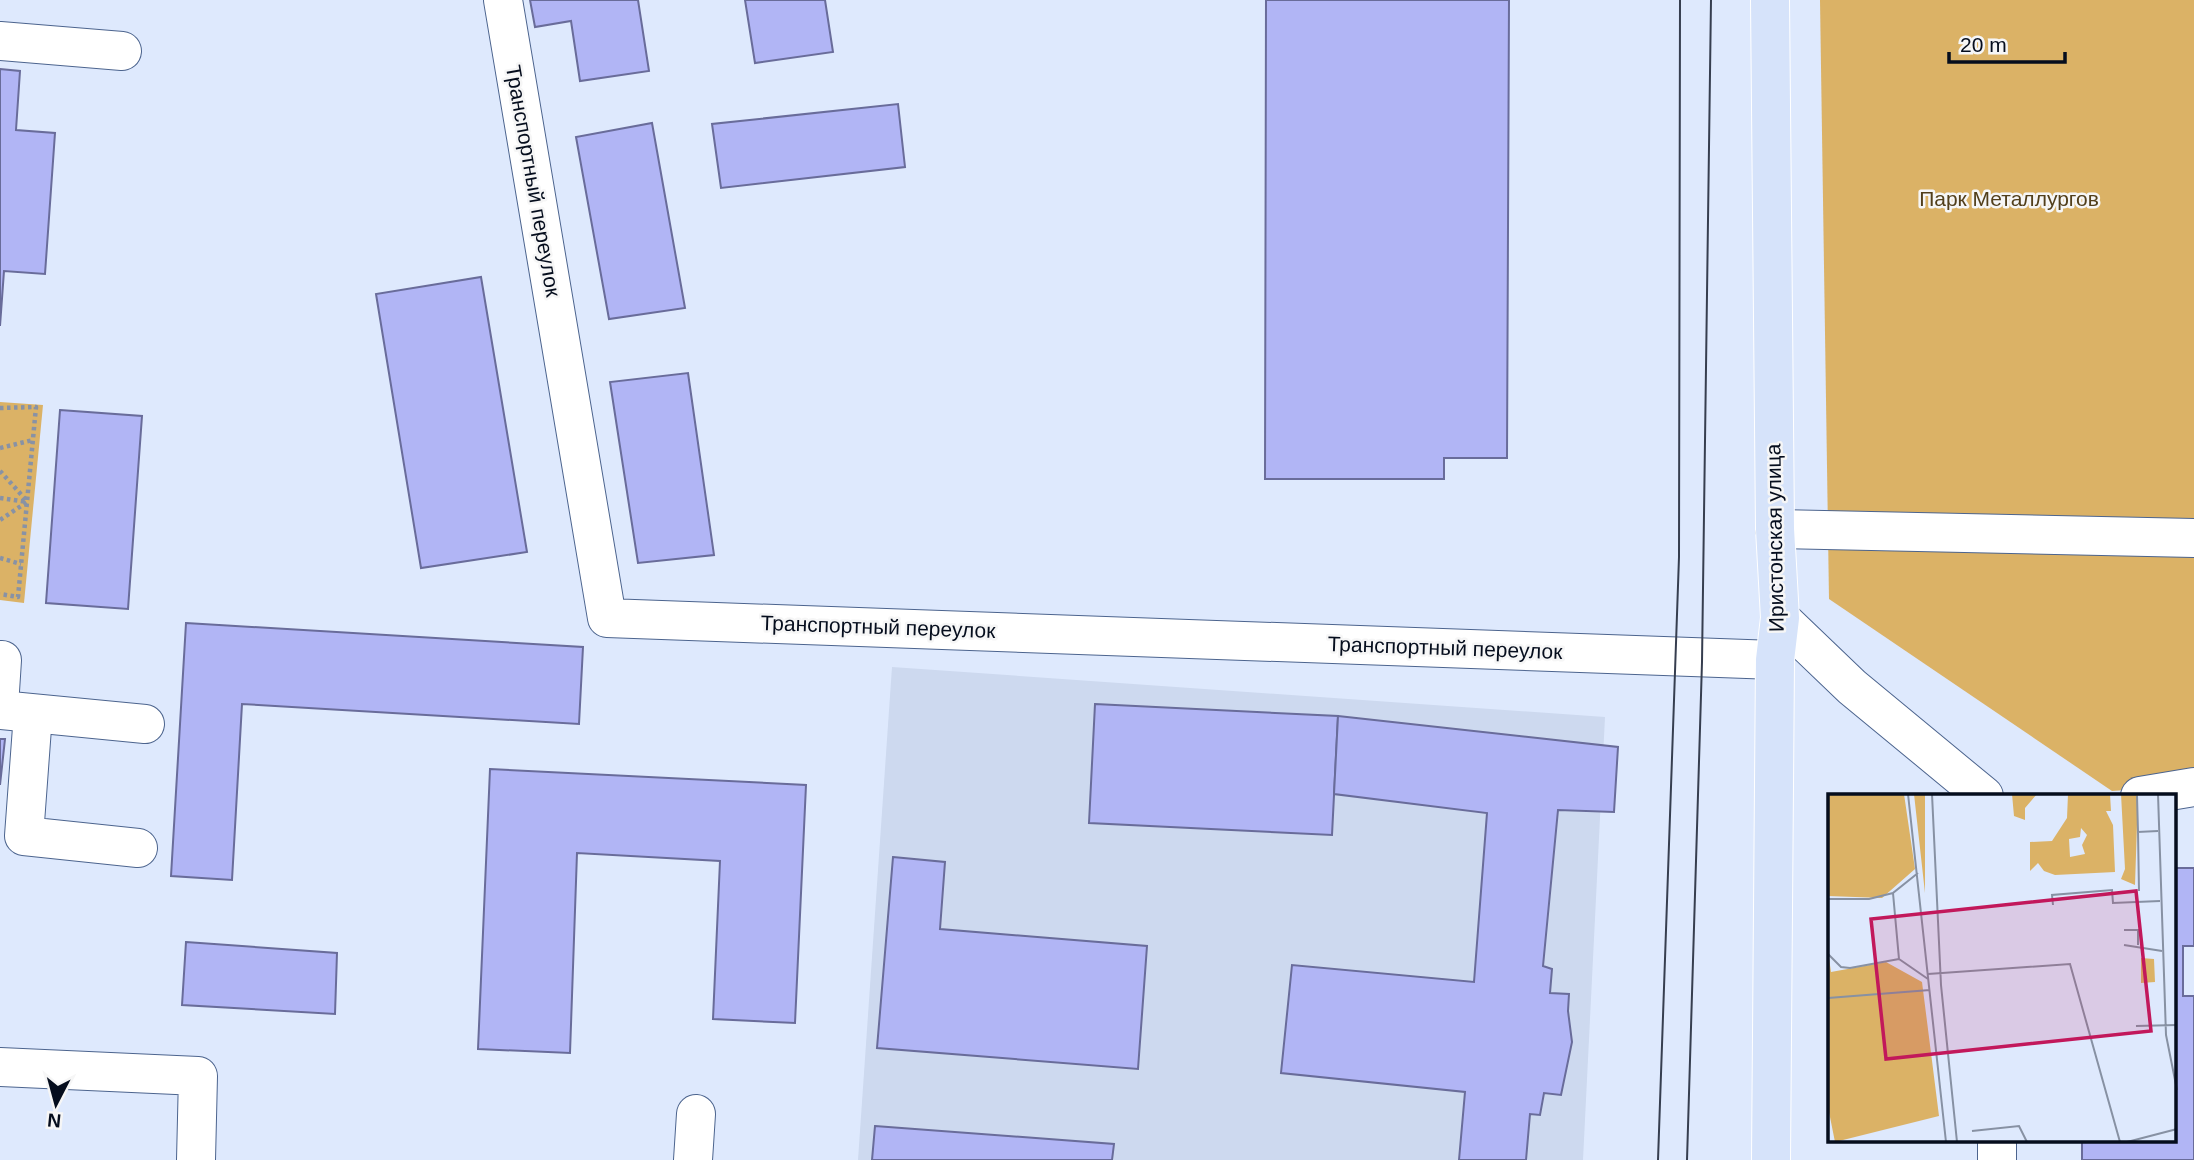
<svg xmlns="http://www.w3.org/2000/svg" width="2194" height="1160" viewBox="0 0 2194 1160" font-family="Arial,sans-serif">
	<rect width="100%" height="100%" fill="#dee9fd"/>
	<!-- built -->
	<polygon fill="#cdd9ef" points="892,667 1605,717 1583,1160 858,1160"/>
	<!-- green -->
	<g fill="#dbb266">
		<polygon points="1820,0 2194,0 2194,785 2112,791 1829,599"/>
		<polygon points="0,402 43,405 24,603 0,600"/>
	</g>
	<!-- building -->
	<g fill="#b1b5f5" stroke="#696c9a" stroke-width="2">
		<polygon points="530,0 638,0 649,71 580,81 571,21 535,27"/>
		<polygon points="745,0 825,0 833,52 755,63"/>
		<polygon points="1266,0 1509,0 1507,458 1444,458 1444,479 1265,479"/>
		<polygon points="0,69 20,71 16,130 55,133 45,274 4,271 0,326"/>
		<polygon points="898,104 905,167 721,188 712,124"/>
		<polygon points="652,123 685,308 609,319 576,137"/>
		<polygon points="481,277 527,552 421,568 376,294"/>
		<polygon points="688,373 714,555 638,563 610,382"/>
		<polygon points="60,410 142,416 128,609 46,603"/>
		<polygon points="186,623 583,647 579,724 242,704 232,880 171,876"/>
		<polygon points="1095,704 1338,716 1332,835 1089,823"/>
		<polygon points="1338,716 1618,747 1614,812 1558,810 1543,966 1552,969 1550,993 1569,994 1568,1011 1572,1042 1561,1095 1544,1093 1540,1115 1530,1114 1526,1160 1459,1160 1465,1092 1281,1073 1292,965 1474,982 1487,813 1334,794"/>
		<polygon points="0,739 5,739 0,785"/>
		<polygon points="490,769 806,785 795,1023 713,1019 720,861 577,853 570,1053 478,1049"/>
		<polygon points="893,857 945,862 940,929 1147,946 1138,1069 877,1048"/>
		<polygon points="2175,868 2194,868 2194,946 2183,946 2183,996 2194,996 2194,1160 2082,1160 2082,1141 2175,1141"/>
		<polygon points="186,942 337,953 335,1014 182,1005"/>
		<polygon points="875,1126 1114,1144 1112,1160 872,1160"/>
	</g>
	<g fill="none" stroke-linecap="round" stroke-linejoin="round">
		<defs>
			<g id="minor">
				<polyline points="503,0 607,618 1775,660"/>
				<polyline points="0,41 122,51"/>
				<polyline points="1775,529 2194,538"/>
				<polyline points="1780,618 1852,687 1984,796"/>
				<polyline points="0,660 2,660 0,691"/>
				<polyline points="0,710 145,724"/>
				<polyline points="33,714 24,836 138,848"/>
				<polyline points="2140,796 2194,787"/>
				<polyline points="0,1067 198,1076 196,1160"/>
				<polyline points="693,1160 696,1114"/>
				<polyline points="1997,1160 1997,1141"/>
			</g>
			<polyline id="major" points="1770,0 1775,529 1780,618 1775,660 1771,1160"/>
		</defs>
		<!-- minor casing -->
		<use href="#minor" stroke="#4c648e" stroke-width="40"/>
		<!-- major casing -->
		<use href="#major" stroke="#fff" stroke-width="40"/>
		<!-- path -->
		<g stroke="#8892a5" stroke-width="4.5" stroke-dasharray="3.5 3.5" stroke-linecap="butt">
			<polyline points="0,408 36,407 18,597 0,594"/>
			<polyline points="0,448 33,440"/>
			<polyline points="0,471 27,501"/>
			<polyline points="0,498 27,502 0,520"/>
			<polyline points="0,558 21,564"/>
		</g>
		<!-- minor -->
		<use href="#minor" stroke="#fff" stroke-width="38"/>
		<!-- major -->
		<use href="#major" stroke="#d6e3fa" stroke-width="38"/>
		<!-- tram -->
		<g stroke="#363e4f" stroke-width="2">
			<polyline points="1658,1160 1679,557 1680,0"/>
			<polyline points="1687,1160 1702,662 1711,0"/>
		</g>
	</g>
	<g text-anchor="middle" stroke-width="5" stroke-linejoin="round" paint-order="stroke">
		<!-- street labels -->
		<g font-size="21" fill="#050d1d" stroke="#f6f6f6">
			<text transform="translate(533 181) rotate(80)" y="7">Транспортный переулок</text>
			<text transform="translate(1775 538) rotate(-91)" y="7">Иристонская улица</text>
			<text transform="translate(878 627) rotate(2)" y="7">Транспортный переулок</text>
			<text transform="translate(1445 648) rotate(2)" y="7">Транспортный переулок</text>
		</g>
		<!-- park labels -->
		<g font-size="21" fill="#523f1b" stroke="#f6f6f6">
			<text x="2009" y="206">Парк Металлургов</text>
		</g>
	</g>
	<!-- overview -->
	<g transform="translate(1828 794)">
		<rect width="348" height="348" fill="#dee9fd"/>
		<path d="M0,0H76L87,75L54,104L0,102ZM86,0H97V99ZM184,0H209L197,14V26L186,22ZM240,0H282L283,17H278L285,31L287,78L227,81L216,77L210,69L202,77V48L224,47L239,24ZM253,34L259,41L254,51L257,60L242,63L241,45L252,43ZM293,0H310L307,91L293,85L297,75ZM0,157L3,178L58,168L94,188L111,322L7,348L0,313ZM313,164L326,165L327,188L313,189Z" fill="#dbb266" fill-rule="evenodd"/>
		<path fill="none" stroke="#8791a3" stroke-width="2" d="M80,0L118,348M104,0L113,191L129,348M330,0L338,241L349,296M309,2L310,38L330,37M310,38L311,97M90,79L65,99L71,165L100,185M0,105H41L65,99M225,111L224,101L284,96L285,109L332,107M296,136H310V151M296,151L334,157M0,160L13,173L22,174L71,165M100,180L242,170L292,348M0,204L102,196M308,232L349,231M144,337L191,332L199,348M299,348L349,335"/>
		<path fill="#c2185b" fill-opacity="0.15" stroke="#c2185b" stroke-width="3.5" d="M308,97L323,237L58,265L43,125Z"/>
		<rect width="348" height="348" fill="none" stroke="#050d1d" stroke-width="3.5"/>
	</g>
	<!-- north arrow -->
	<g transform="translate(56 1104) rotate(186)" stroke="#f6f6f6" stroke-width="5" paint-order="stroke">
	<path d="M0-5L12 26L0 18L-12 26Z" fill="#050d1d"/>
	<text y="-10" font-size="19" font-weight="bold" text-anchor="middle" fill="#050d1d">N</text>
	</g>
	<!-- scale -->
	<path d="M1949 52v10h116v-10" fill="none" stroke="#050d1d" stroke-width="3.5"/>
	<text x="1960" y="52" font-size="21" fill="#050d1d" stroke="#f6f6f6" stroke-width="5" paint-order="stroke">20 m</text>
</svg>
